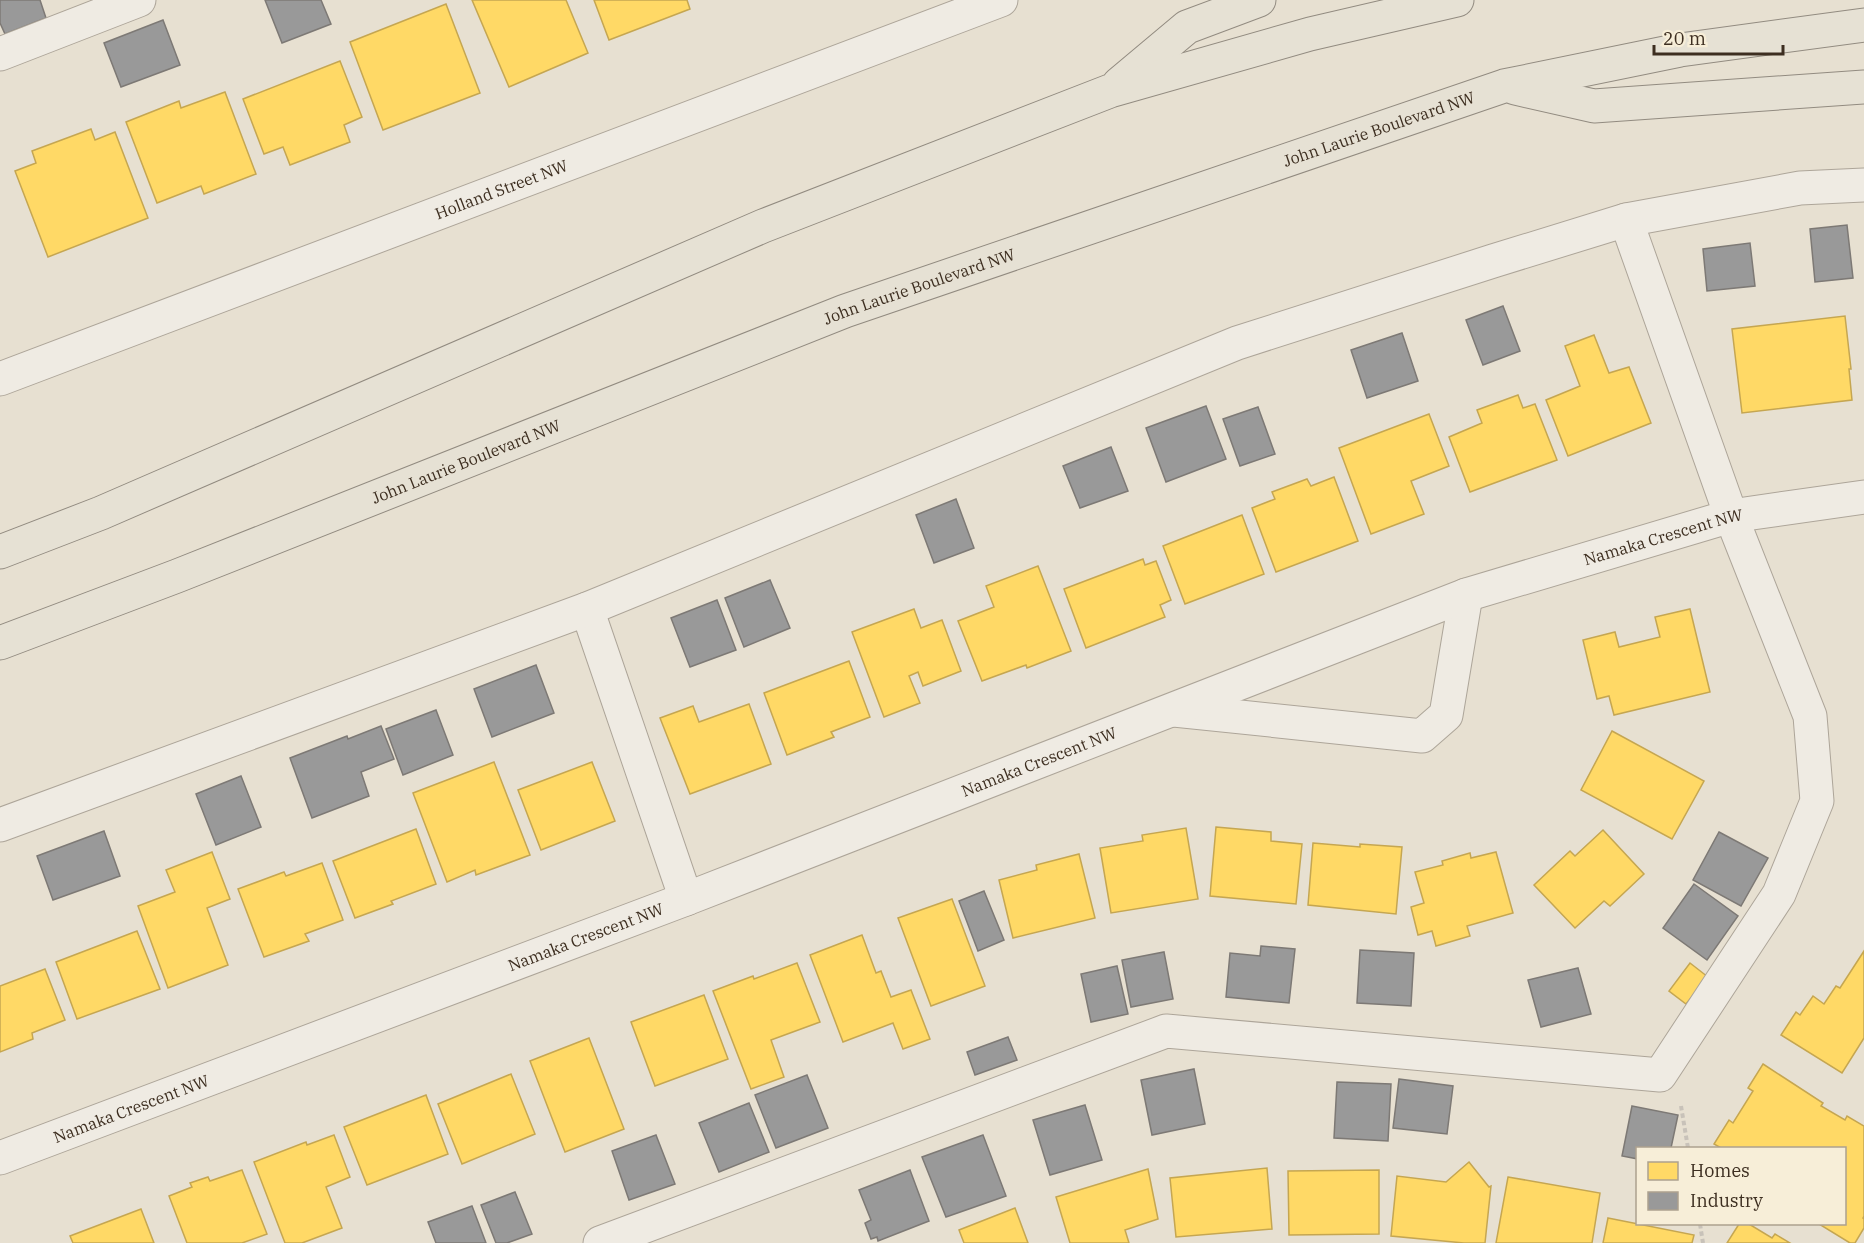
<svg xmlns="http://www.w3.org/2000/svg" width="1864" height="1243" viewBox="0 0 1864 1243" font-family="'IBM Plex Serif',serif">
	<rect width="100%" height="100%" fill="#e7e0d1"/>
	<!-- homes -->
	<g fill="#ffd966" stroke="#c5a651" stroke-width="1.5">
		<polygon points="472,0 566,0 588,53 509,87"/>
		<polygon points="594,0 687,0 690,9 609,40"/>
		<polygon points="446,4 480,93 383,130 350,42"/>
		<polygon points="340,61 362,117 344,125 350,142 290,165 283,147 264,154 243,99"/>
		<polygon points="225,92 256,174 204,194 201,186 157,203 126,122 179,101 181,108"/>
		<polygon points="91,129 95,140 115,132 148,218 48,257 15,171 36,163 32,151"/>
		<polygon points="1845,316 1851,369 1849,369 1852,400 1742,413 1732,329"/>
		<polygon points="1594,335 1609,373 1629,367 1651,423 1568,456 1546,400 1580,386 1565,346"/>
		<polygon points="1518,395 1523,408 1535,404 1557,460 1470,492 1449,437 1482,423 1477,410"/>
		<polygon points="1429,414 1449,466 1411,481 1424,514 1371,534 1339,448"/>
		<polygon points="1334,477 1358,541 1276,572 1252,508 1275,499 1272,492 1307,479 1311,486"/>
		<polygon points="1242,515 1264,574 1185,604 1163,546"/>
		<polygon points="1143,559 1145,565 1156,561 1171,600 1160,605 1165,617 1086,648 1064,589"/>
		<polygon points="1038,566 1071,651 1027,668 1026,665 982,681 958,621 994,607 986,586"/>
		<polygon points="914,609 921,628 942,620 961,671 923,686 918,672 909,676 920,703 884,717 852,632"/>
		<polygon points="1690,609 1710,692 1614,715 1609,696 1597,699 1583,640 1615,632 1619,647 1660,637 1655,617"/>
		<polygon points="849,661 870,717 831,732 834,737 787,755 764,693"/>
		<polygon points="749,704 771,764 690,794 660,718 693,706 699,722"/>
		<polygon points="1612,731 1704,781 1672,839 1581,790"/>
		<polygon points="494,762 530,855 476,875 475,870 447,882 413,793"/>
		<polygon points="592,762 615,821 541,850 518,790"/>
		<polygon points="1216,827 1271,832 1271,841 1302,844 1296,904 1210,896"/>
		<polygon points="1186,828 1198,899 1111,913 1100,848 1143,841 1142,835"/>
		<polygon points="416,829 436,884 391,901 393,904 355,918 333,861"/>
		<polygon points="1603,830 1644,874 1610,906 1604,901 1575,928 1534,885 1570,851 1575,856"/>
		<polygon points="1313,843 1360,847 1360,844 1402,847 1396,914 1308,905"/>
		<polygon points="212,852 230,899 207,908 228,965 168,988 138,906 175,892 166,870"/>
		<polygon points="1496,852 1513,913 1467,926 1470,936 1436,946 1432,931 1418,935 1411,907 1424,903 1415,872 1443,865 1442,861 1470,853 1471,858"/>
		<polygon points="1079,854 1095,918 1013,938 999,880 1037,870 1036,865"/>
		<polygon points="322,863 343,920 305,934 309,941 264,957 238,889 284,872 286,876"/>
		<polygon points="952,899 985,986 931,1006 898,918"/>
		<polygon points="137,931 160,989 77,1019 56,962"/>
		<polygon points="862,935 876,973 881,971 891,997 911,990 930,1039 903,1049 893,1023 843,1042 810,955"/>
		<polygon points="1864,951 1864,1038 1842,1073 1781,1035 1796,1012 1800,1015 1813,996 1824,1004 1836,986 1840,988"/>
		<polygon points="797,963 820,1022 771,1040 784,1077 751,1089 713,991 753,976 754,979"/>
		<polygon points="1690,963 1708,977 1686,1004 1669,991"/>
		<polygon points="45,969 65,1020 32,1033 33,1039 0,1052 0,986"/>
		<polygon points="704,995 728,1059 655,1086 631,1022"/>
		<polygon points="589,1038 624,1129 565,1152 530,1061"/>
		<polygon points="1763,1064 1823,1103 1821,1106 1845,1120 1847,1116 1864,1126 1864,1216 1863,1218 1864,1219 1864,1228 1855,1243 1850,1243 1819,1224 1844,1224 1844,1148 1721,1148 1714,1144 1729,1120 1733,1123 1753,1091 1748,1088"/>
		<polygon points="511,1074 535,1134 462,1164 438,1104"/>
		<polygon points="426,1095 448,1154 367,1185 344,1127"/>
		<polygon points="334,1135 350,1177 326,1187 342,1228 302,1243 285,1243 254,1162 306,1142 307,1145"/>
		<polygon points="1469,1162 1489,1187 1491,1186 1485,1243 1464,1243 1391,1236 1397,1176 1446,1182"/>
		<polygon points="1267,1168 1272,1229 1176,1237 1170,1178"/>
		<polygon points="1148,1169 1158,1219 1125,1230 1129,1243 1070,1243 1056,1197"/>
		<polygon points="242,1170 267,1234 242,1243 187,1243 169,1196 192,1187 190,1183 208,1177 210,1181"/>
		<polygon points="1379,1170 1379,1234 1289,1235 1288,1171"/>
		<polygon points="1508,1177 1600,1193 1592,1243 1496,1243"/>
		<polygon points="1015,1208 1028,1243 964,1243 959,1230"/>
		<polygon points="141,1209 154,1243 73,1243 70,1236"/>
		<polygon points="1608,1218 1694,1235 1692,1243 1603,1243"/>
		<polygon points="1739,1224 1749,1224 1772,1238 1775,1234 1790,1243 1727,1243"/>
	</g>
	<!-- industry -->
	<g fill="#999" stroke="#7d7975" stroke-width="1.5">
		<polygon points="0,0 40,0 46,18 5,34 0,23"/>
		<polygon points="265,0 321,0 331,24 282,43"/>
		<polygon points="163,20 180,65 121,87 104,43"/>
		<polygon points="1847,225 1853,278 1815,282 1810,229"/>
		<polygon points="1750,243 1755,286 1707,291 1703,249"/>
		<polygon points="1503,306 1520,351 1483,365 1466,320"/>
		<polygon points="1402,333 1418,381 1367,398 1351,350"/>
		<polygon points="1206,406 1226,459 1166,482 1146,428"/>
		<polygon points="1258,407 1275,454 1240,466 1223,419"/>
		<polygon points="1111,447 1128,491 1080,508 1063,466"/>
		<polygon points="956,499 974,548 934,563 916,515"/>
		<polygon points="770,580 790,628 744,647 725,598"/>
		<polygon points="717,600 736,650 690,667 671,618"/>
		<polygon points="536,665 554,713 492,737 474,689"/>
		<polygon points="436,710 453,755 403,775 386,729"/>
		<polygon points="381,726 394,759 361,772 369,796 312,818 290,758 347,736 348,739"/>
		<polygon points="241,776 261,827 216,845 196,794"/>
		<polygon points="104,831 120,876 53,900 37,856"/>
		<polygon points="1719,832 1768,858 1741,906 1693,880"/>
		<polygon points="1694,884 1738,916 1707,960 1663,928"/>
		<polygon points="984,891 1004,940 978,951 959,901"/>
		<polygon points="1261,946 1295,949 1289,1003 1226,997 1230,953 1260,956"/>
		<polygon points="1360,950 1414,953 1411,1006 1357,1003"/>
		<polygon points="1164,952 1173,999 1131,1007 1122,960"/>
		<polygon points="1117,966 1128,1014 1091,1022 1081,974"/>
		<polygon points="1578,968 1591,1014 1541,1027 1528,980"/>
		<polygon points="1008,1037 1017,1060 975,1075 967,1052"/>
		<polygon points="1194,1069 1205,1124 1152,1135 1141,1080"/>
		<polygon points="807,1075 828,1128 776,1148 755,1095"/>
		<polygon points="1399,1079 1453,1086 1447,1134 1393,1128"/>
		<polygon points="1337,1082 1391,1084 1388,1141 1334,1138"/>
		<polygon points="749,1103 769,1152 719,1172 699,1123"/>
		<polygon points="1085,1105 1102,1160 1050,1175 1033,1120"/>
		<polygon points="1632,1106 1678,1115 1671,1148 1638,1148 1638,1159 1622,1156"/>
		<polygon points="656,1135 675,1184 629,1200 612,1151"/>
		<polygon points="983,1135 1006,1196 946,1217 922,1157"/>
		<polygon points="910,1170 929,1221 878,1241 877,1237 871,1239 865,1223 871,1220 859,1190"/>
		<polygon points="515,1192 532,1234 507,1243 496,1243 481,1205"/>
		<polygon points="472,1206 486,1243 436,1243 428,1222"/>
	</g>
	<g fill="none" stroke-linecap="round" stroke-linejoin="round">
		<defs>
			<g id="minor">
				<polyline points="0,54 139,0"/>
				<polyline points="1626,220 1800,188 1864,185"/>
				<path id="s1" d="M0,379L1001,0"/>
				<polyline points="587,609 686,899"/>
				<polyline points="1174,710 1422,736 1446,715 1466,595"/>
				<polyline points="0,825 587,609 1237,343 1493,261 1626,220 1731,516 1810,716 1817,801 1779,894 1660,1075 1166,1031 600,1243"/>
				<path id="s2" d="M0,1158L686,899L1466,595L1731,516L1864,497"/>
			</g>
			<g id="major">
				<polyline points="1119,84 1187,27 1259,0"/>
				<polyline points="1515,88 1594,106 1864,87"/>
				<polyline points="0,552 101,513 763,226 1110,91 1310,34 1457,0"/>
				<path id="s3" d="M0,643L177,576L845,311L1504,86L1680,50L1864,25"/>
			</g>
		</defs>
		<!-- minor casing -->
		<use href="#minor" stroke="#ada599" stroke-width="35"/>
		<!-- major casing -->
		<use href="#major" stroke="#928b80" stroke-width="35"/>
		<!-- path -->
		<g stroke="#c8c2b9" stroke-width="4" stroke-dasharray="4.5 3" stroke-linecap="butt">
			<polyline points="1681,1106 1688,1148"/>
			<polyline points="1700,1224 1703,1243"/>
		</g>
		<!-- minor -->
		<use href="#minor" stroke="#efebe3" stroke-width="33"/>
		<!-- major -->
		<use href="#major" stroke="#e6e1d4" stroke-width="33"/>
	</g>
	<g text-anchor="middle" stroke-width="6" stroke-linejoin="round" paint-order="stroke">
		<!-- street labels -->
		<g font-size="16" fill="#3d2e20" stroke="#f7eed8">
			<text dy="6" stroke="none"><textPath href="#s3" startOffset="1472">John Laurie Boulevard NW</textPath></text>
			<text dy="6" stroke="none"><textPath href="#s1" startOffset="536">Holland Street NW</textPath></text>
			<text dy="6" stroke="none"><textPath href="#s3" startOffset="986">John Laurie Boulevard NW</textPath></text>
			<text dy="6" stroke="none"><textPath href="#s3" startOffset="500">John Laurie Boulevard NW</textPath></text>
			<text dy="6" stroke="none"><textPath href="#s2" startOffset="1776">Namaka Crescent NW</textPath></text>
			<text dy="6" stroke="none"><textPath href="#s2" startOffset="1112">Namaka Crescent NW</textPath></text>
			<text dy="6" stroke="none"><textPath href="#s2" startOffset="626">Namaka Crescent NW</textPath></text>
			<text dy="6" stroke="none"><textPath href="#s2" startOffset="140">Namaka Crescent NW</textPath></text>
		</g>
	</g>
	<!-- legend -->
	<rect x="1636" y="1147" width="210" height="78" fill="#f7eed8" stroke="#ada18e" stroke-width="1.5"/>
	<rect x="1648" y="1162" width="30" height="18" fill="#ffd966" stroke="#ada18e" stroke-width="1.5"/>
	<text x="1690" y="1177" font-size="18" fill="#3d2e20">Homes</text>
	<rect x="1648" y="1192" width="30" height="18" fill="#999999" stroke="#ada18e" stroke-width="1.5"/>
	<text x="1690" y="1207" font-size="18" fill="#3d2e20">Industry</text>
	<!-- scale -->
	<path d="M1654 45v9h129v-9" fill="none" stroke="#3d2e20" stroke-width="3"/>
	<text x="1663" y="45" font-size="18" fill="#3d2e20" stroke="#f7eed8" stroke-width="4.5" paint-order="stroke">20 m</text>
</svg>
